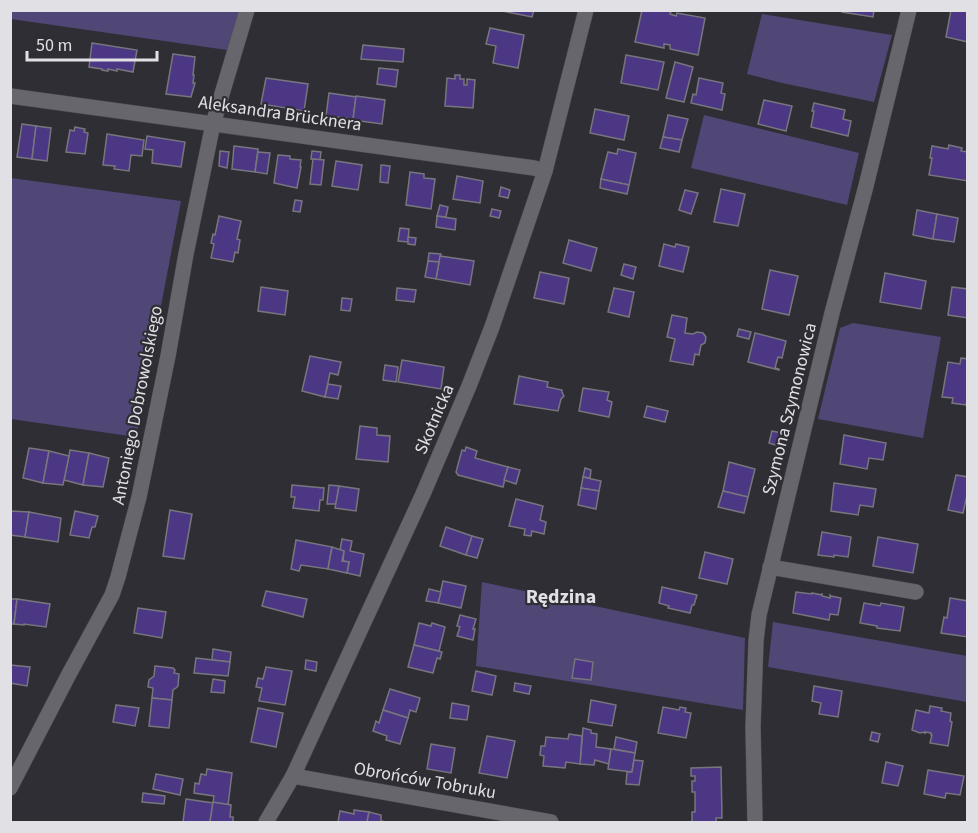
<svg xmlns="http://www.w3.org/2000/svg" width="978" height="833" viewBox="0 0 978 833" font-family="'Source Sans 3',sans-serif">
	<rect width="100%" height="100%" fill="#2f2e34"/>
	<!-- green -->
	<g fill="#514777">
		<polygon points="11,10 239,10 239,11 227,50 11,19"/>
		<polygon points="762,14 892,35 874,102 782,83 747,74"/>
		<polygon points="704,115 859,153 847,205 691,168"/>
		<polygon points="11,178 181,201 136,437 11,419"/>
		<polygon points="853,323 941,337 923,438 818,419 840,328"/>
		<polygon points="482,582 745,638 743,710 476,666"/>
		<polygon points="773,622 967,656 967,702 768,667"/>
	</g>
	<!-- building -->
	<g fill="#4c3784" stroke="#77767d" stroke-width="1.5">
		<polygon points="497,10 534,10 532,17"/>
		<polygon points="642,10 664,10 671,12 670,14 676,16 677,13 705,18 698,55 670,49 670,45 664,44 664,48 635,42"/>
		<polygon points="842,10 874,10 873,17 842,12"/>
		<polygon points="951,10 968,10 968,42 946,37"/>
		<polygon points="490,28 524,35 518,68 493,63 496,46 486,44"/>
		<polygon points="92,43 137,50 133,72 117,69 117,71 108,69 108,71 102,70 102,69 89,67"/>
		<polygon points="363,45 404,49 403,62 361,59"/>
		<polygon points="173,54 195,57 193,75 194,75 193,83 195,83 191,97 166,94"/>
		<polygon points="626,55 664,62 658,90 621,83"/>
		<polygon points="675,62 693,67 684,102 666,98"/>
		<polygon points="379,68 398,70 396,87 377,84"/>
		<polygon points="455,75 460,75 460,79 464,79 464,85 467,85 467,79 475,80 473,108 445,106 447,78 455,79"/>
		<polygon points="266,78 308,84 304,111 261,104"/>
		<polygon points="699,78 723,83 721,93 725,94 722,110 691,103 693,94 696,95"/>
		<polygon points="329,93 356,97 353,119 326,116"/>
		<polygon points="356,96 385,100 382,124 353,120"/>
		<polygon points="764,100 792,106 786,131 758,124"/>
		<polygon points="814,103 845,110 843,119 851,121 848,136 811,127 814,111 812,111"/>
		<polygon points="595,109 629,116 624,140 590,133"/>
		<polygon points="668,115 688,119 682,140 663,137"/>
		<polygon points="22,124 36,126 32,159 17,157"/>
		<polygon points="36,126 51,128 47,161 32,159"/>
		<polygon points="75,127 85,129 84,132 88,133 85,154 66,152 70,130 74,131"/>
		<polygon points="107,134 144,140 142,156 131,155 129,171 114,169 115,166 103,165"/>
		<polygon points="147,136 185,142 181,167 152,163 153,150 145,149"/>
		<polygon points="663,137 682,140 679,152 660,148"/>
		<polygon points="949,145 962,148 961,151 968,152 968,181 929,175 932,158 930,158 932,146 948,149"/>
		<polygon points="234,146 258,149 255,172 232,169"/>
		<polygon points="618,149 636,153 629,185 601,179 608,152 617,154"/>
		<polygon points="220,151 229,152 227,168 219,166"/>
		<polygon points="312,151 321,152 320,160 311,159"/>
		<polygon points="258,152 270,153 267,174 255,172"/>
		<polygon points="278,155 290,156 290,159 301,160 300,167 301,167 297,188 274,183"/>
		<polygon points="313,159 324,160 321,185 310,184"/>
		<polygon points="336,161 362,165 358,190 332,186"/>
		<polygon points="381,165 390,166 388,183 380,182"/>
		<polygon points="410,172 424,174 424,178 435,179 431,209 406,205"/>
		<polygon points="457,176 483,181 480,203 453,199"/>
		<polygon points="601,179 629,185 627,194 600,188"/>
		<polygon points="501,187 510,190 508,198 499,196"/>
		<polygon points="721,189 745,194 738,226 714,222"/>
		<polygon points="685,190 698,193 691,214 679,210"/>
		<polygon points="295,200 302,201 300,212 293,211"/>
		<polygon points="440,205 448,207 446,217 437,216"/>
		<polygon points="492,209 501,211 499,218 490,216"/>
		<polygon points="917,210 937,214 933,239 913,235"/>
		<polygon points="937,214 958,218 954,242 933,239"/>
		<polygon points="219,216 241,221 237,239 240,240 238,253 235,252 233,262 211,258 214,244 211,243 213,234 215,235"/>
		<polygon points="437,216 456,219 455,230 436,227"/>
		<polygon points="400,228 409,229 408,242 398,241"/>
		<polygon points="408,237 416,238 415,245 408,244"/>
		<polygon points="569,240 597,248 591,271 563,263"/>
		<polygon points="664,244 675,247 676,244 689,247 683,272 659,266"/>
		<polygon points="429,253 441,254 439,262 428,261"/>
		<polygon points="440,256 474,261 470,285 436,279"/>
		<polygon points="428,261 439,262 436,279 425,277"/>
		<polygon points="624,264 636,267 633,279 621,275"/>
		<polygon points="770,270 798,276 789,315 762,309"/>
		<polygon points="540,272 569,278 564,304 534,298"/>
		<polygon points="885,273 926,281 921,309 880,302"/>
		<polygon points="261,287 288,291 285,315 258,311"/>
		<polygon points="952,287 968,289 968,318 948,315"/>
		<polygon points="397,288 416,290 414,302 396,300"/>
		<polygon points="614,288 634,292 629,317 608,312"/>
		<polygon points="342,298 352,299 350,311 341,310"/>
		<polygon points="672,315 687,318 685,333 693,334 697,332 703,333 706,337 705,343 701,345 699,355 695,354 693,365 670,361 675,339 667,337"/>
		<polygon points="739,329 751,332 749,339 737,336"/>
		<polygon points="755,333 786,341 782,358 778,357 775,368 779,369 779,370 748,362"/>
		<polygon points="310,356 341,362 338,375 330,373 325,397 302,391"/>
		<polygon points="961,358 968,359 968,397 966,405 952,403 953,398 942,397 948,362 960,364"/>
		<polygon points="402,360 444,367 441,389 398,382"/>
		<polygon points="385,365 398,367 396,382 383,380"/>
		<polygon points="519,376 548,382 547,387 562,390 562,392 564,396 561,399 558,411 514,404"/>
		<polygon points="328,384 341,386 338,399 325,397"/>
		<polygon points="583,388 609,392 607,400 612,402 609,417 579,411"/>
		<polygon points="647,406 668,411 665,422 644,417"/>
		<polygon points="360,426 377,428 377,435 390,436 388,462 356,459"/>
		<polygon points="772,431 782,433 779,446 769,443"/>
		<polygon points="844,435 886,443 883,460 869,458 867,469 840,464"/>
		<polygon points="466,447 477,451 475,458 508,467 503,487 458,475 456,472 462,450 465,451"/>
		<polygon points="29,448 49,451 43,483 23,478"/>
		<polygon points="70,450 89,453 83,485 64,480"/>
		<polygon points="49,451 69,456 63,485 43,483"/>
		<polygon points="89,453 109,458 103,487 83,485"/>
		<polygon points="729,462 755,469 748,497 723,491"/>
		<polygon points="508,467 520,470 516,484 504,480"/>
		<polygon points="585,468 591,470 590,478 583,477"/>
		<polygon points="956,475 968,477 968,491 963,513 948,510"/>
		<polygon points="583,477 601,481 599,491 581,488"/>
		<polygon points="834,483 876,489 873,507 860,505 858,515 831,511"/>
		<polygon points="292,485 324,488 323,500 320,500 319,511 293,508 295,497 291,497"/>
		<polygon points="329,485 339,486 336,504 327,504"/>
		<polygon points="339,486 359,489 356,511 335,508"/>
		<polygon points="581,488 599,491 596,509 578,505"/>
		<polygon points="723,491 748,497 744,513 718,507"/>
		<polygon points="516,499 543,506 540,520 546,522 544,534 532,531 531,536 524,535 525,529 509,526"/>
		<polygon points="170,510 192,514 184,559 163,556"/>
		<polygon points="10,511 29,512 25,537 10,535"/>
		<polygon points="75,511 98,516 95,527 92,527 89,538 70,535"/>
		<polygon points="29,512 61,518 58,542 25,537"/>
		<polygon points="446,527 472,536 466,555 440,546"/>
		<polygon points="822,532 851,537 848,557 834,555 834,557 818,555"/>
		<polygon points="472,536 483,539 477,558 466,555"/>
		<polygon points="878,537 918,544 913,573 873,566"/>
		<polygon points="342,539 352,541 350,551 364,554 360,576 347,573 349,562 343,561 344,551 340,550"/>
		<polygon points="296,540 332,547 328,569 301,565 299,571 291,569"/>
		<polygon points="332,547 344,551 342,561 349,562 347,573 328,569"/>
		<polygon points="705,552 733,559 727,584 699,578"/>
		<polygon points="443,581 466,586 461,608 438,603"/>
		<polygon points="662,587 697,595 694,605 692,605 690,613 668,608 669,606 659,603"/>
		<polygon points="429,589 441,592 438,603 426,601"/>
		<polygon points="266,591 307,599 303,617 262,606"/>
		<polygon points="796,592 812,594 812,593 822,595 822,593 822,596 830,598 830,595 831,596 841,598 838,615 830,614 829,620 793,613"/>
		<polygon points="950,598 968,601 968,637 941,633 944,617 947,618"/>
		<polygon points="10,599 17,599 14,624 10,624"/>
		<polygon points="17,599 50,604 46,627 24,624 24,625 14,624"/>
		<polygon points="864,603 880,606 881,603 904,607 900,631 877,628 877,626 860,623"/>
		<polygon points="138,608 166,612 162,638 134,633"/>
		<polygon points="460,615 476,619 473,629 475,629 473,640 457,636 460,627 457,626"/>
		<polygon points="419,623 431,626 432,623 445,627 439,651 414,645"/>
		<polygon points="414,645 442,652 440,659 437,658 433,673 408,667"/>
		<polygon points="213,649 231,652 230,662 212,660"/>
		<polygon points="196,658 230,662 228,676 194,673"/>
		<polygon points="575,659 593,662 591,680 572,678"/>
		<polygon points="306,660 317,662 316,671 305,669"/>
		<polygon points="10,665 30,667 27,686 10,683"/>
		<polygon points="155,666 173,668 175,670 174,673 179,674 178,686 176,688 173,690 172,700 152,698 153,688 148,687 149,680 154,676"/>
		<polygon points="266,667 292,671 285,705 259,701 262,688 256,687 258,678 263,679"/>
		<polygon points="476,671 496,676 492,695 472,691"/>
		<polygon points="213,679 225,681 224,693 211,692"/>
		<polygon points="515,683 531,686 529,694 514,691"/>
		<polygon points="814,686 842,691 838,717 819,714 821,703 812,701"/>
		<polygon points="390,689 420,698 416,712 410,710 408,718 383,710"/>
		<polygon points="152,698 172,700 169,728 149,726"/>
		<polygon points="591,700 616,705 612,726 588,722"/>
		<polygon points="452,703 469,706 467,720 450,718"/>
		<polygon points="116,705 139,708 135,726 113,722"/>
		<polygon points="930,706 942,708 941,711 951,713 950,721 952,722 948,746 930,743 932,735 931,735 931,733 925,732 925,734 924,732 920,733 912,730 916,710 929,713"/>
		<polygon points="663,707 679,710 680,707 686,708 685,712 691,713 686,738 658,733"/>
		<polygon points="258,708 283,713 276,747 251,742"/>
		<polygon points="383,710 408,718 400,744 386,740 387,736 373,731 376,721 379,723"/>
		<polygon points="583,728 591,730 591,733 597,734 596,747 611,749 609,764 595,760 594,765 580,764"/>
		<polygon points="872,732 880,734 878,742 870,740"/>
		<polygon points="569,734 582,736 580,764 566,762 565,768 543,766 544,756 540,755 541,746 545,746 546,737 568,739"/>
		<polygon points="487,736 515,741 507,778 479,773"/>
		<polygon points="616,737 637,742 635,753 614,749"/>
		<polygon points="431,744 455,748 451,773 427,769"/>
		<polygon points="611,749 635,753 632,772 608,769"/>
		<polygon points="634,760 643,761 639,785 626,784 627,772 632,772"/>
		<polygon points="886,762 903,766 898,786 882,783"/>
		<polygon points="721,767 722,818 716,818 716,822 692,822 692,812 695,812 695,792 692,792 692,781 695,781 695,776 691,776 691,768"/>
		<polygon points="207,769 232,773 228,805 213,803 214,796 194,793 195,783 199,784 201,774 206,775"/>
		<polygon points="928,770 964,776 960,795 946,793 945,798 924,794"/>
		<polygon points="156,774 183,779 180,795 153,789"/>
		<polygon points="143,793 165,796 164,804 142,802"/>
		<polygon points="186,799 213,803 210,822 183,822"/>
		<polygon points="213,802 231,805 230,817 233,817 233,822 210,822"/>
		<polygon points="354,810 369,812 367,822 338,822 340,811 354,814"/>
		<polygon points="369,812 381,815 381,821 386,822 367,822"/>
	</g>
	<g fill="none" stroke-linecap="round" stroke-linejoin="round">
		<defs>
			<g id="minor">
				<polyline points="10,96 534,168 545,171"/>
				<polyline points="770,567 916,592"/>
				<polyline points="293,776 551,822"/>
				<polyline points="10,788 68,676 112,595 118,577 139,497 168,356 186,254 213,124 247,10"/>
				<polyline points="266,822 293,776 423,494 469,386 492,327 545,171 586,10"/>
				<polyline points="755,822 753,727 756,641 759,615 832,313 866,186 909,10"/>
			</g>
		</defs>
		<!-- minor casing -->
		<use href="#minor" stroke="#4c4b50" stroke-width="16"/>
		<!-- minor -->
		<use href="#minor" stroke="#67666d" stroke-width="15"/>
	</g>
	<g text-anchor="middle" stroke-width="4.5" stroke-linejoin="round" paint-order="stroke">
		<!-- street labels -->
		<g font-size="18" fill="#e1e1e5" stroke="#2f2e34">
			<text transform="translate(280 113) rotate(8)" y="6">Aleksandra Brücknera</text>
			<text transform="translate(137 405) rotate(-79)" y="6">Antoniego Dobrowolskiego</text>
			<text transform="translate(789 409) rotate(-76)" y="6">Szymona Szymonowica</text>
			<text transform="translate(434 419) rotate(-67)" y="6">Skotnicka</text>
			<text transform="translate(425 780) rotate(10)" y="6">Obrońców Tobruku</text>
		</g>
		<!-- neighbourhood labels -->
		<g font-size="20" font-weight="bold" fill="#e1e1e5" stroke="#2f2e34">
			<text x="561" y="603">Rędzina</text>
		</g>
	</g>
	<!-- border -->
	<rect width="978" height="833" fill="none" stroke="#e1e1e5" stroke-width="24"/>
	<!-- scale -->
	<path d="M27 51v9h130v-9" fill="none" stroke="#e1e1e5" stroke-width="3"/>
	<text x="36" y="51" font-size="18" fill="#e1e1e5" stroke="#2f2e34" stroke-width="4.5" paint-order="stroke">50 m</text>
</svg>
